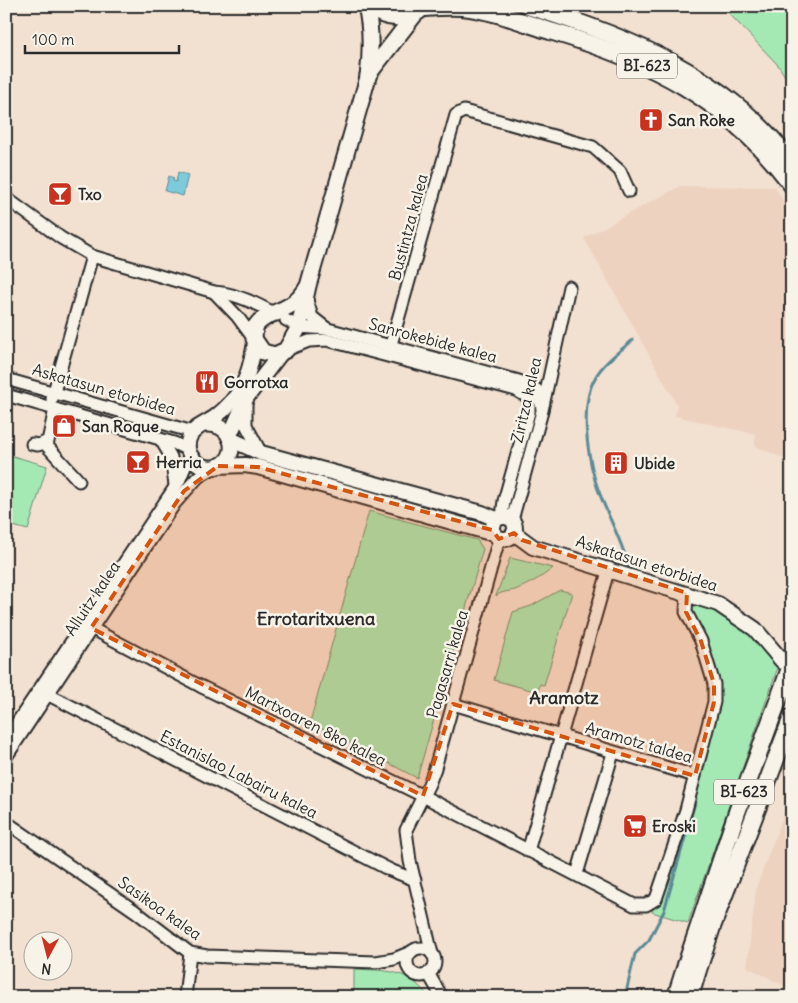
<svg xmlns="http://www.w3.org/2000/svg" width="798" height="1003" viewBox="0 0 798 1003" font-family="Delius,sans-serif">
	<rect width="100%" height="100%" fill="#f2e0d1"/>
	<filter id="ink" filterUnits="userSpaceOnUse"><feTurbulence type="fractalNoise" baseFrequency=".02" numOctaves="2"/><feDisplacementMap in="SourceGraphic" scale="10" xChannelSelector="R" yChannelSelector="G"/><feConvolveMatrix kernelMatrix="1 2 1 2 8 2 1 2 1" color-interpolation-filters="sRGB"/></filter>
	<g filter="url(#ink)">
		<!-- built -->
		<g fill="#eed2c0">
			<polygon points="680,186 775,187 792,214 792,462 755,446 755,434 675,416 677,405 584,238"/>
			<polygon points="792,792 792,990 747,967 756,888"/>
		</g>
		<!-- green -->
		<g fill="#a4e9b4" stroke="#688a70">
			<polygon points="722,6 792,6 792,87 778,65"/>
			<polygon points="6,454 47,466 28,530 6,524"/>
			<polygon points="369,511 477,540 483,549 417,778 310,722"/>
			<path d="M510,558L553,568C541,578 529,584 515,590C507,592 503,591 496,596Z"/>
			<polygon points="560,590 572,593 544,685 540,684 538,692 494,680 513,612 531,606"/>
			<polygon points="704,598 718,604 783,662 777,670 688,923 652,912 714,702 691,622 692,608"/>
			<path d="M354,969C388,971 406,968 429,997H354Z"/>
		</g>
		<!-- water -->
		<polygon fill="#7dcadc" stroke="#5c8a95" points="178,172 188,175 183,196 165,191 169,176 174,178 173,181 176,182"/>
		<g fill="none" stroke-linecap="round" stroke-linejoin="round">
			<!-- stream -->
			<g stroke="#5c8a95" stroke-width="3">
				<path d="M629,569C622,538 604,511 595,480C587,452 580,404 595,378C603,363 620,351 633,340"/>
				<polyline points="625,997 635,954 649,940 664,911 696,799"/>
			</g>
			<defs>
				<g id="minor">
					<path d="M6,198L61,238L92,256L214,292C236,293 258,304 277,315"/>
					<polyline points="214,292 237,316 254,339"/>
					<polyline points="307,300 312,317 326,328"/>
					<polyline points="286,320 299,327 328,329 519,381 537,390 542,408"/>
					<polyline points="390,348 456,115 464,111 593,147 620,171 629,191"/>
					<polyline points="286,350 309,341 327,340 516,390 529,398 529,412 504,501 502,517"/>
					<polyline points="6,379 193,432"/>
					<polyline points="6,395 174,443 188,450"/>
					<polyline points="52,399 92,256"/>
					<polyline points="246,404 246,425 261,453"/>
					<polyline points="55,409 47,446 79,481"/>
					<polyline points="161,440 171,457 175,485"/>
					<polyline points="32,444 38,445 46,442"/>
					<polyline points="512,520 541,415 569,287"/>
					<polyline points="91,628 200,686 423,796 634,905 646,905 656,899 686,810 714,702 714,684 701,641 686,612 687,593"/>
					<polyline points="49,695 390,870 415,880"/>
					<polyline points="453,704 695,776"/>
					<polyline points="6,739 179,481 190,455"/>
					<polyline points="6,757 175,503 198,477 215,467"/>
					<polyline points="6,822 135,911 190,953 207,956 376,962 394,959 411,952"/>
					<polyline points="528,851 609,568"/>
					<polyline points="577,874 613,753"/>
					<circle cx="421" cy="962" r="14"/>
					<polyline points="432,954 410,861 406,830 429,784 435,768 499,539"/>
					<polyline points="428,973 442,997"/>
					<polyline points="185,997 190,953"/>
				</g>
				<g id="tertiary">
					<path d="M202,425C233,419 243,459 216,467C198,471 182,453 190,436C195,427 206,423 214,418C243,396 249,376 255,343"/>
					<polyline points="229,437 247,397 281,353"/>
					<polyline points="230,439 261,453 482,513 496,519"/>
					<polyline points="218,466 245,465 258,467 487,532 492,530"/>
					<circle cx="504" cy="528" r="11"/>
					<polyline points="514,533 533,547 718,604 755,629 783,662"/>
				</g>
				<g id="secondary">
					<polyline points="368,75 416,13"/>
					<path d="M308,286C293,312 278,307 259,322L255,327L254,339L263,352L275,355L286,350L299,327L308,286L368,77C371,53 372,30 366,6"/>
				</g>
				<g id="primary">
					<path d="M369,6C386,20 408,22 425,6"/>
					<path d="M528,6C627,36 727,76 792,163"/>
					<path d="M424,8C436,7 450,6 462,7C492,10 522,22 550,31C652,61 726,98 792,185"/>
					<polyline points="700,923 737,812 792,663"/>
					<polyline points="712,927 792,717"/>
					<polyline points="676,997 686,965"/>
					<polyline points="690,997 697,973"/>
				</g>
			</defs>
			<!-- minor casing -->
			<use href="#minor" stroke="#2b2b2b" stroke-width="15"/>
			<!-- tertiary casing -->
			<use href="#tertiary" stroke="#2b2b2b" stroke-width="18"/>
			<!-- secondary casing -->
			<use href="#secondary" stroke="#2b2b2b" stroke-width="19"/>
			<!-- primary casing -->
			<use href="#primary" stroke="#2b2b2b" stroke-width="20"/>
			<!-- minor -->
			<use href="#minor" stroke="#f7f3e8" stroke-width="11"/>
			<!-- tertiary -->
			<use href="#tertiary" stroke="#f7f3e8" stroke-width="14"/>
			<!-- secondary -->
			<use href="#secondary" stroke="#f7f3e8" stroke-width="15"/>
			<!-- primary -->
			<use href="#primary" stroke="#f7f3e8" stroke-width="16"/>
			<defs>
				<g id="primary-bridge">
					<polyline points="686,965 700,923"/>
					<polyline points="697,973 712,927"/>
				</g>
			</defs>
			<!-- primary-bridge casing -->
			<use href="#primary-bridge" stroke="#2b2b2b" stroke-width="20" stroke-linecap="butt"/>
			<!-- primary-bridge -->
			<use href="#primary-bridge" stroke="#f7f3e8" stroke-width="16"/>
		</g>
	</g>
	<!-- marked area -->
	<path fill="#d5540f" fill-opacity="0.2" stroke="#d5540f" stroke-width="4" stroke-dasharray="10 6" stroke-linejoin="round" d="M218,466L258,467L492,530L499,539L514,533L522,540L687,593L686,612L701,641L714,684V702L695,776L453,704L423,796L91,628L184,491Z"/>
	<!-- icons -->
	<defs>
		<symbol id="church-square" viewBox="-11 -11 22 22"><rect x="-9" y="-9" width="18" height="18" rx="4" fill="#c8321e" stroke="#f7f3e8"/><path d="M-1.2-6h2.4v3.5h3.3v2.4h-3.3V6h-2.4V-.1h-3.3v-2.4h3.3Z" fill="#fff"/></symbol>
		<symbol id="bar-square" viewBox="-11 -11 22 22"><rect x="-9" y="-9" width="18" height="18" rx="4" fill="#c8321e" stroke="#f7f3e8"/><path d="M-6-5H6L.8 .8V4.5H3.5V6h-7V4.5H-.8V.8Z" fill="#fff"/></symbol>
		<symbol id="restaurant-square" viewBox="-11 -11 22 22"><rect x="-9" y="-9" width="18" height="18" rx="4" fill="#c8321e" stroke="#f7f3e8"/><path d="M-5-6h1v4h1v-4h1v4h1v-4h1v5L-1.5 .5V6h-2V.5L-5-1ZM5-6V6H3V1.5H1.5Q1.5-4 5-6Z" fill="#fff"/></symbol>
		<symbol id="shop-square" viewBox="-11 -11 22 22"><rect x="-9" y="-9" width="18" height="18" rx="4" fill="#c8321e" stroke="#f7f3e8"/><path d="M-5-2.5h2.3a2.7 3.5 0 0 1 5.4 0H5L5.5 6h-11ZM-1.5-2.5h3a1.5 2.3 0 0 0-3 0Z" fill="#fff"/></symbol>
		<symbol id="building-square" viewBox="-11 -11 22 22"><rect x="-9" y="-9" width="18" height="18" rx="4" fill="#c8321e" stroke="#f7f3e8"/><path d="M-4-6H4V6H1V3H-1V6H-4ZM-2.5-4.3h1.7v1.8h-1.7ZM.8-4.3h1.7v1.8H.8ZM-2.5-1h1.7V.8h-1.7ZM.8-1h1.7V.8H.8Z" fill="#fff"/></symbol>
		<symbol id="supermarket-square" viewBox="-11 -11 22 22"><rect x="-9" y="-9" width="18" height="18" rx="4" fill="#c8321e" stroke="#f7f3e8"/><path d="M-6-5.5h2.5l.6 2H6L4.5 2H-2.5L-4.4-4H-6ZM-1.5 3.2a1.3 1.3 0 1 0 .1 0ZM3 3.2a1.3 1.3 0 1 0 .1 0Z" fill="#fff"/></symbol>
	</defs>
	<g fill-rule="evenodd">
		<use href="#church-square" x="637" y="106" width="28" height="28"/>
		<use href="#bar-square" x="46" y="180" width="28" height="28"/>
		<use href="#restaurant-square" x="193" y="368" width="28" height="28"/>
		<use href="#shop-square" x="50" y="412" width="28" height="28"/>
		<use href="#bar-square" x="124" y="448" width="28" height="28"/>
		<use href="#building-square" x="602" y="449" width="28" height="28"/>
		<use href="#supermarket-square" x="621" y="812" width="28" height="28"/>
	</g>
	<g text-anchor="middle" stroke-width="5" stroke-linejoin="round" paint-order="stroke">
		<!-- shield labels -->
		<g fill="#f7f3e8" stroke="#686764" stroke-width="1">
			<rect x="617" y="53.5" width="60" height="25" rx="4"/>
			<rect x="714" y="779.5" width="60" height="25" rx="4"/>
		</g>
		<g font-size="15" font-weight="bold" fill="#2b2b2b">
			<text x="647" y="71">BI-623</text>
			<text x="744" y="797">BI-623</text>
		</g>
		<!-- poi labels -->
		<g font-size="16" font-weight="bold" fill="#2b2b2b" stroke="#f7f3e8" text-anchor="start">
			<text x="668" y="126">San Roke</text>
			<text x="78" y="200">Txo</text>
			<text x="224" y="388">Gorrotxa</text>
			<text x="82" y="432">San Roque</text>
			<text x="156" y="468">Herria</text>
			<text x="634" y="469">Ubide</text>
			<text x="652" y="832">Eroski</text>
		</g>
		<!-- street labels -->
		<g font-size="16" fill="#2b2b2b" stroke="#f7f3e8">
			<text transform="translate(408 227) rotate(-75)" y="6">Bustintza kalea</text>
			<text transform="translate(433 340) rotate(15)" y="6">Sanrokebide kalea</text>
			<text transform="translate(104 389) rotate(16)" y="6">Askatasun etorbidea</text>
			<text transform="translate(526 400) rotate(-77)" y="6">Ziritza kalea</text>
			<text transform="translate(647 563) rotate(18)" y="6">Askatasun etorbidea</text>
			<text transform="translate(92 598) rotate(-56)" y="6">Alluitz kalea</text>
			<text transform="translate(447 664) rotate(-74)" y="6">Pagasarri kalea</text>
			<text transform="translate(316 726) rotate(27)" y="6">Martxoaren 8ko kalea</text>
			<text transform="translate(639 742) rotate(16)" y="6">Aramotz taldea</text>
			<text transform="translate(239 774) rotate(27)" y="6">Estanislao Labairu kalea</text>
			<text transform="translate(160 908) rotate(35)" y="6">Sasikoa kalea</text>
		</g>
		<!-- neighbourhood labels -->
		<g font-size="18" font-weight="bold" fill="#2b2b2b" stroke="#f7f3e8">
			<text x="316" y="625">Errotaritxuena</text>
			<text x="564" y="704">Aramotz</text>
		</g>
	</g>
	<!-- margin -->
	<rect width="798" height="1003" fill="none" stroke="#f7f3e8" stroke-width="25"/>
	<rect x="12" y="12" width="773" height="978" fill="none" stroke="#2b2b2b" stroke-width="2" filter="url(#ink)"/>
	<!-- north arrow -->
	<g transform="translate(48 956) rotate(187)"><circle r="24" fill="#f7f3e8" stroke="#a5a39c"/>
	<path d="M0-4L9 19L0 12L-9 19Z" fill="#c8321e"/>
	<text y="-8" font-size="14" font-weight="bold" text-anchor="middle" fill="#2b2b2b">N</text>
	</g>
	<!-- scale -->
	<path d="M25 45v8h154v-8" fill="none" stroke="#2b2b2b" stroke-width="2.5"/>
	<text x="32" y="45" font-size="15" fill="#2b2b2b" stroke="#f7f3e8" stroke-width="4" paint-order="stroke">100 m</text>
</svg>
